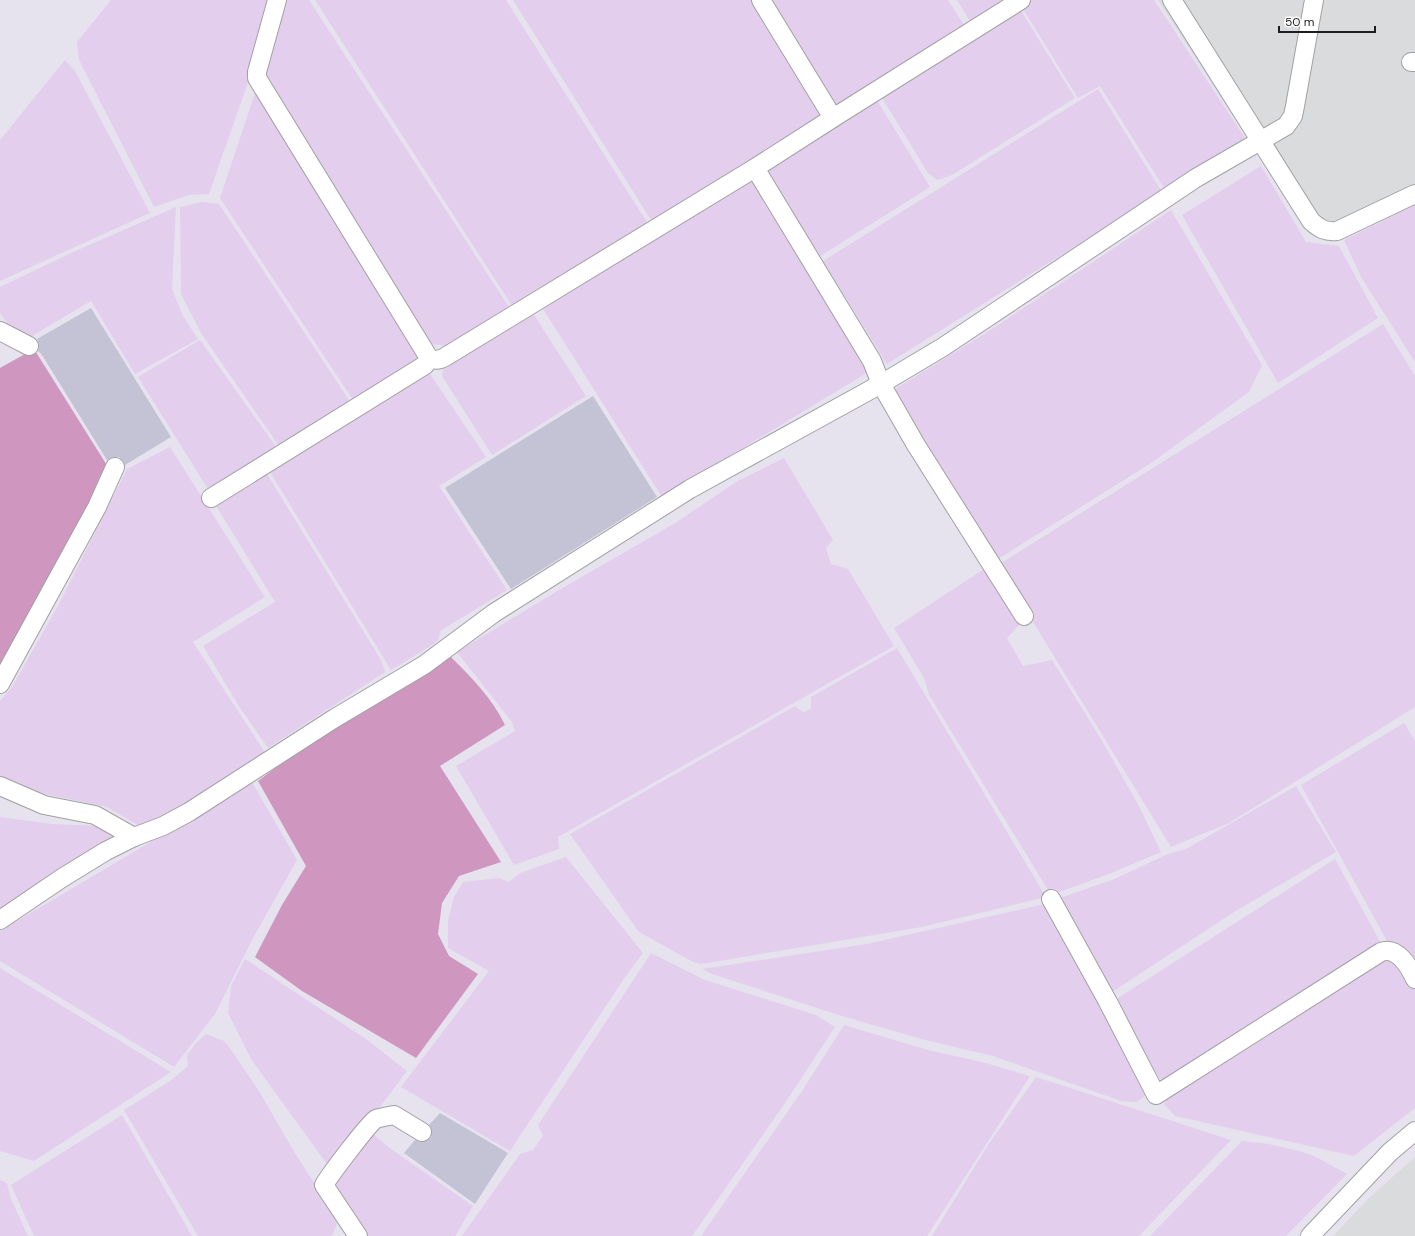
<svg xmlns="http://www.w3.org/2000/svg" width="1415" height="1236" viewBox="0 0 1415 1236" font-family="'DM Sans',sans-serif">
	<rect width="100%" height="100%" fill="#e6e3ef"/>
	<!-- residential -->
	<g fill="#dadbdc">
		<polygon points="1158,0 1415,0 1415,198 1330,241 1309,234"/>
		<polygon points="1415,1157 1415,1236 1333,1236 1369,1198"/>
	</g>
	<!-- farmland -->
	<g fill="#e3ceee">
		<polygon points="111,0 272,0 246,88 209,194 189,195 154,207 79,60 77,42"/>
		<polygon points="284,0 309,0 511,310 447,346 424,343 262,77"/>
		<polygon points="315,0 506,0 650,227 514,309"/>
		<polygon points="513,0 754,0 827,118 654,225"/>
		<polygon points="766,0 948,0 966,28 837,110"/>
		<polygon points="957,0 1016,0 973,26"/>
		<polygon points="1026,0 1154,0 1245,138 1164,188 1100,86 1078,98 1020,4"/>
		<polygon points="1018,6 1075,98 952,175 937,180 928,173 879,93"/>
		<polygon points="65,60 75,71 150,213 0,281 0,140"/>
		<polygon points="258,84 421,349 413,369 355,403 220,198"/>
		<polygon points="1098,89 1162,192 887,364 823,261"/>
		<polygon points="875,97 930,187 814,260 758,168"/>
		<polygon points="1261,166 1306,242 1339,246 1378,318 1278,383 1182,215"/>
		<polygon points="752,178 869,366 865,374 662,497 543,309"/>
		<polygon points="202,202 219,204 353,406 281,449 201,333 181,294 180,207"/>
		<polygon points="1415,205 1415,362 1361,277 1344,240"/>
		<polygon points="176,207 172,289 183,316 198,339 135,374 91,301 27,339 14,332 0,313 0,287 71,253"/>
		<polygon points="1171,210 1262,365 1249,392 1151,463 995,561 892,391 986,333"/>
		<polygon points="531,310 586,396 492,455 442,376 444,367"/>
		<polygon points="1383,324 1415,376 1415,707 1229,823 1171,847 998,565"/>
		<polygon points="200,340 279,451 211,494 138,377"/>
		<polygon points="428,371 486,457 439,486 507,590 440,631 439,638 434,644 391,670 267,467"/>
		<polygon points="170,447 265,597 193,642 266,754 190,802 141,827 107,807 31,791 0,778 0,701 12,687 59,604 127,469"/>
		<polygon points="784,458 833,540 826,548 831,564 848,569 894,646 558,837 559,849 514,865 456,766 515,731 512,722 457,652 559,590 677,522 736,482"/>
		<polygon points="264,469 381,660 385,672 268,748 240,708 203,646 275,602 213,501"/>
		<polygon points="987,567 1020,624 1007,638 1023,666 1052,660 1101,739 1139,806 1161,852 1109,874 1051,895 929,695 924,678 894,628"/>
		<polygon points="897,648 1046,897 922,927 701,964 693,962 639,932 570,834 795,706 803,712 811,709 811,697"/>
		<polygon points="1404,723 1415,741 1415,957 1392,950 1301,785"/>
		<polygon points="252,782 297,860 253,938 215,1014 174,1067 0,961 0,931"/>
		<polygon points="1296,786 1336,852 1234,912 1109,994 1057,899 1112,880 1168,854 1186,849"/>
		<polygon points="0,817 53,824 101,826 120,835 0,909"/>
		<polygon points="566,857 643,953 623,980 510,1151 401,1087 489,971 448,948 448,921 454,897 463,882 499,878 509,882 520,873"/>
		<polygon points="1335,859 1383,947 1169,1082 1159,1078 1115,1000"/>
		<polygon points="1049,903 1148,1094 1136,1102 1121,1101 993,1056 925,1040 842,1016 712,974 702,969 867,944"/>
		<polygon points="651,953 705,980 816,1015 835,1027 783,1106 692,1236 462,1236 520,1154 533,1150 543,1136 538,1125"/>
		<polygon points="1384,953 1404,967 1415,991 1415,1108 1354,1156 1175,1116 1164,1104 1174,1088"/>
		<polygon points="245,959 366,1039 407,1071 332,1171 251,1059 228,1013 231,986"/>
		<polygon points="0,968 171,1072 34,1161 0,1151"/>
		<polygon points="844,1025 928,1050 982,1062 1030,1076 927,1236 701,1236 802,1091"/>
		<polygon points="206,1034 224,1041 229,1047 259,1091 293,1150 334,1214 337,1223 332,1236 198,1236 124,1110 170,1081 188,1066 187,1055 195,1044"/>
		<polygon points="1036,1077 1231,1140 1139,1236 932,1236 988,1145"/>
		<polygon points="122,1115 192,1236 34,1236 11,1185"/>
		<polygon points="368,1130 391,1149 473,1206 455,1236 363,1236 333,1182"/>
		<polygon points="1242,1141 1269,1144 1303,1152 1318,1158 1347,1174 1286,1236 1150,1236"/>
		<polygon points="0,1180 7,1183 11,1199 28,1236 0,1236"/>
	</g>
	<!-- forest -->
	<g fill="#cf96bf">
		<polygon points="34,349 108,467 77,533 0,672 0,368"/>
		<path d="M450,656C470,676 493,699 505,725L440,766L501,862L459,876L442,903L438,934L449,956L478,974L416,1058L302,991L255,957L282,905L306,866L258,781L316,738Z"/>
	</g>
	<!-- building -->
	<g fill="#c4c3d6">
		<polygon points="91,308 171,437 125,465 119,457 114,457 107,460 42,355 38,351 39,345 37,339"/>
		<polygon points="593,396 657,497 511,589 445,488"/>
		<polygon points="440,1113 508,1153 475,1204 404,1153 415,1140 422,1142 431,1138 432,1132 429,1125"/>
	</g>
	<g fill="none" stroke-linecap="round" stroke-linejoin="round">
		<defs>
			<g id="minor">
				<path d="M277,0L257,72V78L429,358C435,361 440,360 445,357L755,168"/>
				<polyline points="761,0 833,118 755,168 872,361 881,384 916,445 1024,616"/>
				<path d="M1172,0L1311,221C1320,229 1325,232 1337,231L1415,194"/>
				<polyline points="1411,62 1415,62"/>
				<polyline points="833,118 1021,0"/>
				<polyline points="0,331 29,346"/>
				<polyline points="211,498 425,365 429,358"/>
				<polyline points="0,684 97,507 115,467"/>
				<polyline points="0,786 44,805 95,815 134,837 163,826 189,812 335,718 424,665 494,613 690,489 881,384 943,347 1196,178 1286,126 1293,116 1295,106 1314,0"/>
				<path d="M1051,899L1108,1002L1156,1095L1381,952C1397,946 1409,966 1415,979"/>
				<polyline points="0,920 62,878 106,851 134,837"/>
				<path d="M358,1236L324,1185C329,1176 369,1123 376,1119C381,1117 389,1116 394,1115L422,1132"/>
				<polyline points="1310,1236 1390,1152 1415,1131"/>
			</g>
		</defs>
		<!-- minor casing -->
		<use href="#minor" stroke="#a1a1a1" stroke-width="20"/>
		<!-- minor -->
		<use href="#minor" stroke="#fff" stroke-width="18"/>
	</g>
	<!-- scale -->
	<path d="M1279 26v6h96v-6" fill="none" stroke="#1d1d1d" stroke-width="2"/>
	<text x="1285" y="26" font-size="12" fill="#1d1d1d" stroke="#ffffff" stroke-width="3" paint-order="stroke">50 m</text>
</svg>
